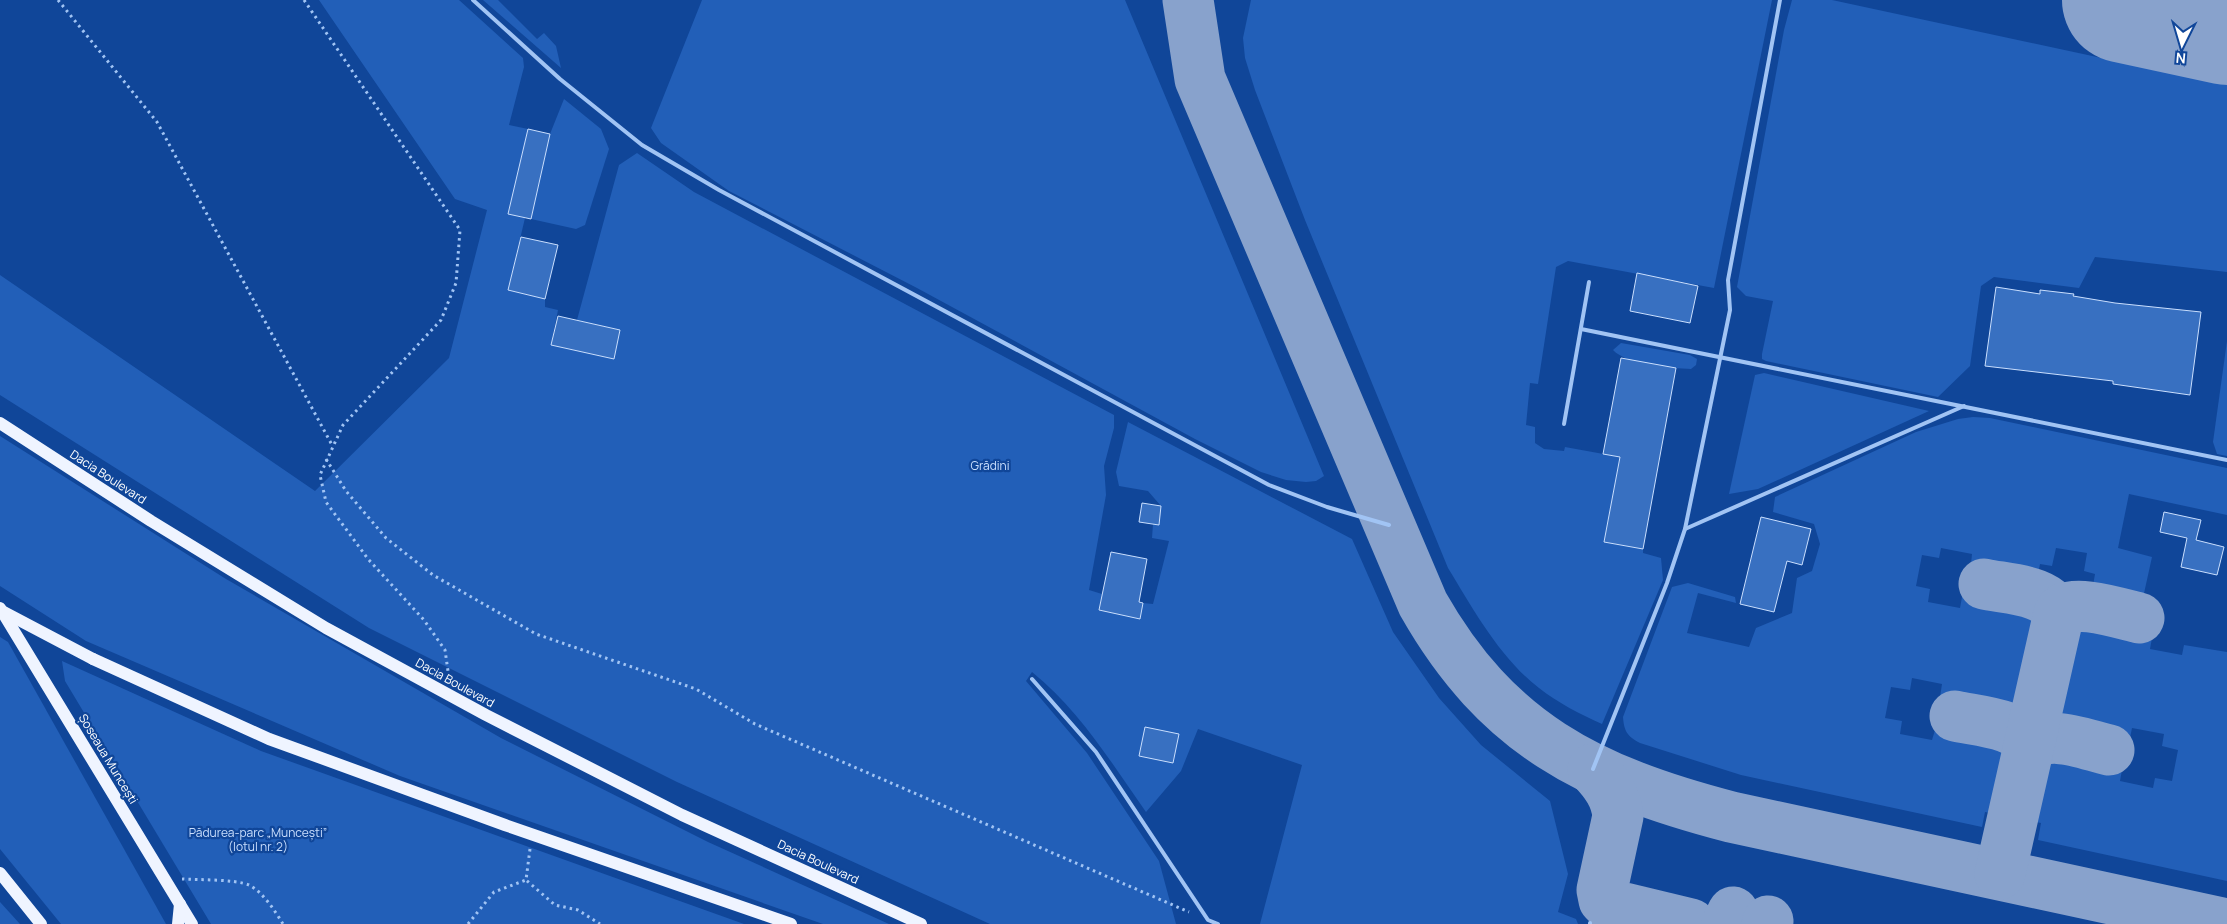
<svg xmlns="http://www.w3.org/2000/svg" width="2227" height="924" viewBox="0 0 2227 924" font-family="Manrope,sans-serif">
	<rect width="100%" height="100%" fill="#104699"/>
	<!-- green -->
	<g fill="#225fb8">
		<path d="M319,0H459L523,58L524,67L509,125L528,129L508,214L525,218L508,290L545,299V307L558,310L551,345L614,359L620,330L577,320L619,165L637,153L694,192L1114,415V428L1104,466L1106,495L1089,590L1102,594L1099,610L1140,618L1143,603L1153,604L1169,541L1152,538L1153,524L1159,525L1161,506L1148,491L1119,486L1116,472L1128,422L1352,539L1393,632L1439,698L1481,745L1550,801L1568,874L1558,912L1576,919L1578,924H1260L1302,765L1198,729L1181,771L1146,812C1111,762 1079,710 1032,672L1026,681L1087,753L1159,861L1176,924H990L677,782L369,628L0,395V275L315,491L449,358L487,210L455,199Z"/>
		<polygon points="483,0 498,0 537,39 544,33 556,46 561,68"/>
		<polygon points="702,0 1125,0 1324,476 1316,481 1306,482 1286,480 1261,472 1195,439 917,288 729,191 661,143 651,128"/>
		<path d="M1251,0H1772L1714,288L1568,261L1556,267L1538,384L1530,383L1526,425L1535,427V443L1544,449L1564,451L1565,447L1620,457L1604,542L1643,549V553L1661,558L1663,580L1602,724C1580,714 1558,703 1539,688C1500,658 1473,609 1448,568L1305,220L1255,90L1245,58L1243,38Z"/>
		<polygon points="1792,0 1832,0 2227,85 2227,272 2095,257 2079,288 1994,277 1981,286 1970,366 1938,397 1766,361 1762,359 1762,354 1773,301 1746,296 1737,287 1784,30"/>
		<polygon points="564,99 601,129 609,149 585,225 576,229 531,219 550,134"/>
		<polygon points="2227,341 2227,456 2217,454 2213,442"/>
		<path d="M1621,343L1690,355L1697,359L1696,365L1691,369C1671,368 1627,365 1613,350Z"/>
		<polygon points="1764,373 1929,411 1758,489 1729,494 1755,375"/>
		<path d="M1973,417L1990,418L2227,468V515L2129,494L2118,548L2152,557L2141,607L2091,597L2095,574L2084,571L2087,553L2056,548L2052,566L2040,564L2036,584L1986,574L1987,567L1971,564L1972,554L1941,548L1939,558L1922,555L1916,586L1930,589L1928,602L1960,608L1962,597L1980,600L1981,595L2032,605L2031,611L2042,612L2038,631L2043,632L2030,699L2023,698L2020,714L2009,712L2007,717L1957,708L1958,700L1940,697L1942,684L1912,678L1910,690L1891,687L1885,718L1902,721L1900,734L1932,740L1935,730L1949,732L1951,727L2003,737L2001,744L2013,746L2010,762L2014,763L2007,798L2000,797L1997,814L1985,812L1982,827L1741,775L1640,743C1627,736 1624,731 1623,717L1672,587L1688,583L1735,597L1736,603L1698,593L1687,633L1749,647L1756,628L1792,613L1797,578L1812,571L1820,544L1814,524L1773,512L1775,497L1916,432L1958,419Z"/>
		<polygon points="0,436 226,579 501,738 708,842 889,924 823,924 400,776 86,641 0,586"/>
		<polygon points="2085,618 2137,628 2136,635 2152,638 2150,649 2182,655 2184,645 2227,652 2227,881 2038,840 2041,823 2030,821 2033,805 2028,803 2035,768 2041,769 2044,753 2056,756 2057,750 2107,760 2106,767 2122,770 2120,781 2153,788 2155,778 2172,781 2178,750 2162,746 2164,734 2132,728 2130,738 2113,734 2112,739 2061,730 2062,723 2052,721 2055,705 2051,704 2063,636 2071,637 2074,621 2084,623"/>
		<polygon points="0,637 8,642 166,924 61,924 0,849"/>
		<polygon points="62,661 261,751 744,924 211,924 65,681"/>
		<polygon points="0,902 20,924 0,924"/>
	</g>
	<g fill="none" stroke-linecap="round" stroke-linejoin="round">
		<!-- taxiway -->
		<g stroke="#88a2cc" stroke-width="51">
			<path d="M1188,0L1200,79L1423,604C1497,734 1589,780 1731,817L2227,924"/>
			<path d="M1984,584C2005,589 2052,589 2057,616"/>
			<path d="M1955,716C1976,721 2023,723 2028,747"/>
			<path d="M2028,751C2044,726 2086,745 2109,750"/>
			<path d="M1593,769C1606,783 1616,796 1618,816L1602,890L1604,900L1608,904L1691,924"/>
			<path d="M2000,874L2059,613C2069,597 2122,614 2139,618"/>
			<polyline points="1727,924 1733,912"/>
			<polyline points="1767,924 1768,921"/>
		</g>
		<!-- runway -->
		<polyline stroke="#88a2cc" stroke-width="126" points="2125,0 2227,22"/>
	</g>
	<!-- building -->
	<g fill="#3870c1" stroke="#cadffe">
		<polygon points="528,129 550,134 531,219 508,214"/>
		<polygon points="521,237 558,245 545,299 508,290"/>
		<polygon points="1637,273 1698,286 1690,323 1630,311"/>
		<polygon points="1996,287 2040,294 2040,290 2074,294 2073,296 2115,303 2201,312 2190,395 2113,384 2113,381 1985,366"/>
		<polygon points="558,316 620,330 614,359 551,345"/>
		<polygon points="1621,358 1676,368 1643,549 1604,542 1620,457 1603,454"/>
		<polygon points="1142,503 1161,506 1159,525 1139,522"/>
		<polygon points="2164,512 2201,520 2196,540 2224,547 2217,575 2181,567 2187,538 2160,532"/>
		<polygon points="1761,517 1811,529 1802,565 1787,561 1774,612 1740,604"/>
		<polygon points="1111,552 1147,559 1139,602 1143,603 1140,619 1099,610"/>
		<polygon points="1145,727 1179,734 1173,763 1139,756"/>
	</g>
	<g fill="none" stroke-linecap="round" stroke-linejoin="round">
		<!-- path -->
		<g stroke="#a1c4f4" stroke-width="3" stroke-dasharray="2.5 4" stroke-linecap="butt">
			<polyline points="58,0 157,122 332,445"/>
			<polyline points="304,0 460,230 456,283 441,320 343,425 320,475 326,502 368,559 424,620 445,650 449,678"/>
			<polyline points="326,459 346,491 386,538 433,575 536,634 696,689 755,724 1189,912"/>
			<polyline points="530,849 526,880 555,905 578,910 600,924"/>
			<path d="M182,879C199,880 234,879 249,885C263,892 275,911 283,924"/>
			<polyline points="468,924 494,892 526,880"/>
		</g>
		<!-- service -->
		<g stroke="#a1c4f4" stroke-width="4">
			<polyline points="473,0 560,79 642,145 719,190 1269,485 1327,507 1389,525"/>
			<polyline points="1581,329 2227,460"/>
			<polyline points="1564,424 1589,282"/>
			<polyline points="1685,529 1964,406"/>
			<polyline points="1032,679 1096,752 1208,920 1218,924"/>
			<polyline points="1593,769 1667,583 1685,529 1730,310 1728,280 1780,0"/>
			<polyline points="1590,924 1590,923"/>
		</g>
		<!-- primary -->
		<g stroke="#eff4ff" stroke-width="12">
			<polyline points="0,423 151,521 326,628 486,715 682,815 921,924"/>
			<polyline points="0,608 192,924"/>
			<polyline points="93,659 269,739 505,825 791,924"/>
			<polyline points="0,873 41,924"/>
			<polyline points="178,924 180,904"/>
		</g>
		<!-- primary-bridge -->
		<polyline stroke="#eff4ff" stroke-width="12" points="0,610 93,659"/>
	</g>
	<g text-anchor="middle" stroke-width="4.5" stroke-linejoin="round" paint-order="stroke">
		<!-- park labels -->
		<g font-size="12" fill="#cadffe" stroke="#104699">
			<text x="990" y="470">Grădini</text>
			<text x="258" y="837">Pădurea-parc „Muncești”<tspan x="258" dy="14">(lotul nr. 2)</tspan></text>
		</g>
		<!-- street labels -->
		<g font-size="12" fill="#fff" stroke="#104699">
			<text transform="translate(108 477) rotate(33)" y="4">Dacia Boulevard</text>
			<text transform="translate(455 683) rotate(29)" y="4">Dacia Boulevard</text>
			<text transform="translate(108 759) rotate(59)" y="4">Șoseaua Muncești</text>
			<text transform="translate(818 862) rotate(25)" y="4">Dacia Boulevard</text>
		</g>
	</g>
	<!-- north arrow -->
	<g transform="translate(2182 45) rotate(185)" stroke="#104699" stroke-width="4" paint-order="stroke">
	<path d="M0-4L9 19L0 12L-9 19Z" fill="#ffffff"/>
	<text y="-8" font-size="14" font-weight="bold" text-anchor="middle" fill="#ffffff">N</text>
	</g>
</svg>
